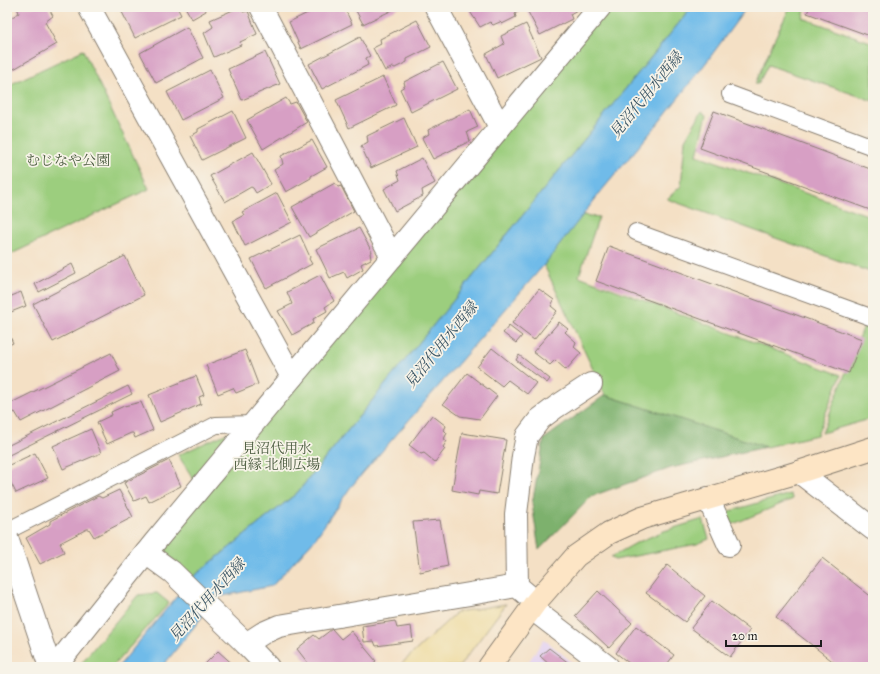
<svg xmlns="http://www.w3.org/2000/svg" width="880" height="674" viewBox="0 0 880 674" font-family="'IM FELL Great Primer','Noto Serif JP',serif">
	<rect width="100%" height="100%" fill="#f7f3e8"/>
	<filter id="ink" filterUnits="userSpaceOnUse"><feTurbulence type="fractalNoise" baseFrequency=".025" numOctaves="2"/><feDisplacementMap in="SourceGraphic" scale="8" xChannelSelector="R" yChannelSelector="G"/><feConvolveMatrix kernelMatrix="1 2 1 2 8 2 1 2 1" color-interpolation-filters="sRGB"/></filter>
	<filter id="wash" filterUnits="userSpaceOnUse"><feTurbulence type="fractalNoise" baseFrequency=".012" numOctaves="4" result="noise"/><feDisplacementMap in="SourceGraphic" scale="16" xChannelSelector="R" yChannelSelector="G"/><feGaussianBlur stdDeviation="0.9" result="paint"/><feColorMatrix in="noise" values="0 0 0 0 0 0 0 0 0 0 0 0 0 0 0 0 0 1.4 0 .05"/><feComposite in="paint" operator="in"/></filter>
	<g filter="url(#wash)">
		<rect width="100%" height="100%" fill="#f4e0c5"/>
		<!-- built -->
		<polygon fill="#e4d3f1" points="544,639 578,667 525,667"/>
		<!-- green -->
		<g fill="#9cce7e" stroke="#5c754d">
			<polygon points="600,7 692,7 297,493 193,577 154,543"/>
			<polygon points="790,7 806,7 803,18 873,43 873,101 768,65 758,84 755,84 774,40"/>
			<polygon points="83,50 149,189 7,256 7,86"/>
			<polygon points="702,111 707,115 697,155 873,217 873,273 667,199 681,186 685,140"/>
			<polygon points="582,215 599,217 579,276 841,375 817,435 766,447 605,395 544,265"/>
			<polygon points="867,318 873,320 873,418 822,433"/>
			<polygon points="234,430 198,486 178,455"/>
			<polygon points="790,494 793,499 731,525 726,512"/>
			<polygon points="703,519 709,539 697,544 615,560 611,557 636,543 664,531"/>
			<polygon points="157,593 169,603 112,667 78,667 138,595"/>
		</g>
		<!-- forest -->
		<polygon fill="#7db16d" stroke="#4c6644" points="605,395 766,447 671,468 592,496 539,550 532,504 544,439"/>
		<!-- sand -->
		<polygon fill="#eeda9e" stroke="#857b5d" points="506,604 459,667 398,667 457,612"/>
		<!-- water -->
		<polygon fill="#70bbe9" stroke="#466c82" points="692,7 747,7 705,64 656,126 603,189 544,265 350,488 315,539 272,586 218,597 162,667 118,667 193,577 297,493"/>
		<g id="blocks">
			<!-- building -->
			<g fill="#d79fc4">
				<polygon points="17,7 48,7 53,16 45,22 57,44 7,73 7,20 19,13"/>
				<polygon points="121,7 177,7 181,15 135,38 120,8"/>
				<polygon points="185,7 205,7 206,11 192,19"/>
				<polygon points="240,7 243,12 248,11 257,34 240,42 241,45 214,57 204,33 213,27 210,20"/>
				<polygon points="320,7 344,7 352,24 301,49 289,22"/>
				<polygon points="354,7 399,7 363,24"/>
				<polygon points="470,7 517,7 519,11 515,14 516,17 502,24 500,22 493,25 490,22 480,27 469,10"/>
				<polygon points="534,7 579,7 579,9 570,14 572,19 540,35 527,10"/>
				<polygon points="810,7 873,7 873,37 807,13"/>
				<polygon points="417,20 431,47 407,59 407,62 395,68 393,67 385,71 373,48 381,44 380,39"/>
				<polygon points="526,24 541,57 497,78 486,54 504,44 501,36"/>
				<polygon points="187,27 203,58 156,83 140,53"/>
				<polygon points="360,37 370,56 366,58 368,65 322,89 309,64"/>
				<polygon points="265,52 280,84 242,100 228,69"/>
				<polygon points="443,62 457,89 411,112 400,89 405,86 404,82"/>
				<polygon points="210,70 224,98 181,120 167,92"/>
				<polygon points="383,77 396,105 349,128 336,100"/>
				<polygon points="286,98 290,104 296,102 307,122 263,149 247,120"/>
				<polygon points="470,109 478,127 467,132 470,141 433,159 422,138 429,134 428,130"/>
				<polygon points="233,111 246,138 202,160 190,136 198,132 198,129"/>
				<polygon points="714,111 873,170 873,211 700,148"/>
				<polygon points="404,118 417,147 371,168 361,146 368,142 367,136"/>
				<polygon points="312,140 327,167 311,176 311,178 286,192 274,170 283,164 281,156"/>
				<polygon points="253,152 271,184 256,193 253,188 251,187 225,202 210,176"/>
				<polygon points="422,158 435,183 422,190 423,196 395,211 384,189 400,180 397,171"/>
				<polygon points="335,183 338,187 341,186 354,211 309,237 292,207"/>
				<polygon points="277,193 292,222 245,246 233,221 244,215 242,212"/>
				<polygon points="359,228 372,252 370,253 371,259 361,264 363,269 347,278 344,272 330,278 316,249"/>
				<polygon points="300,235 310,257 309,259 312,264 266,288 251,259"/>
				<polygon points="609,246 862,339 849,373 596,281"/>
				<polygon points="125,256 144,295 53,342 33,304"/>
				<polygon points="72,264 76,273 39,292 35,284"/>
				<polygon points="320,275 334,301 325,307 327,311 313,319 314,323 292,335 278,311 292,304 287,292"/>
				<polygon points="539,289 554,300 551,306 557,311 534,340 512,323"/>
				<polygon points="21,292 26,306 11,312 7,303 7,298"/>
				<polygon points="559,322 568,329 565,332 576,342 574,347 581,353 566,370 555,360 550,365 533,352"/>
				<polygon points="509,326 522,336 516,343 503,333"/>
				<polygon points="7,330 13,343 7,346"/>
				<polygon points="492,348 536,383 527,394 508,380 502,386 477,367"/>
				<polygon points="245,350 258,384 236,393 233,388 218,394 206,365"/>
				<polygon points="111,353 120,371 21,422 15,412 7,415 7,405"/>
				<polygon points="519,355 550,379 547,383 516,360"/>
				<polygon points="467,373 497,396 480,419 460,416 443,404"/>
				<polygon points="196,376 204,395 199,397 201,404 160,422 149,395"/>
				<polygon points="128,386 132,394 7,456 7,446"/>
				<polygon points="141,402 153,430 135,438 133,433 131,433 107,444 97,422 112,415 111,412 124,406"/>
				<polygon points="432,415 446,426 444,430 447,433 444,439 447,441 443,447 445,449 435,462 424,453 421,454 409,445"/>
				<polygon points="91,429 101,453 63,469 53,446"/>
				<polygon points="462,433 506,440 497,494 479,491 478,495 452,490"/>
				<polygon points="35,453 48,478 16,493 7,475 7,466"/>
				<polygon points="169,460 181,486 149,502 146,496 134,501 124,483"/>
				<polygon points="119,490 133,517 94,537 89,529 87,529 60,543 64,552 40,564 26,538 50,524 50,521 98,496 102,498"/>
				<polygon points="440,520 448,566 420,572 413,522"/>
				<polygon points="822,558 873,598 873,667 840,667 776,617"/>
				<polygon points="667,565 705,596 685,622 646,593"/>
				<polygon points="598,591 632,623 609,648 575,616"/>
				<polygon points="712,601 750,630 730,657 691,628"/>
				<polygon points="395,621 397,628 411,626 413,641 376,646 374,641 364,642 362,626"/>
				<polygon points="636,626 674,655 665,667 634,667 616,653"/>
				<polygon points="332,629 341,639 351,631 376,661 368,667 350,667 348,665 345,667 311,667 297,649 314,635 319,639"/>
				<polygon points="549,648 574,667 552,667 540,656"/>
				<polygon points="218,651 236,667 202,667"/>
			</g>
		</g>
	</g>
	<g filter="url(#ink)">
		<use href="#blocks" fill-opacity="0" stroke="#887e70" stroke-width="1"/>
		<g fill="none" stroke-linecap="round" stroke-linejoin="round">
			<defs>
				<g id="lane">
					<polyline points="730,94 873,147"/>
					<polyline points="636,232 873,318"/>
					<polyline points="7,531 216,425 254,424"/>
				</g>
				<g id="street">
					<polyline points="89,7 292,377"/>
					<polyline points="261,7 392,257"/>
					<polyline points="436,7 500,127"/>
					<polyline points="799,472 873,529"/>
					<polyline points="708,498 729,545"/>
					<polyline points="7,538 50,667"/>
					<polyline points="146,553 172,572 246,644 268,667"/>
					<polyline points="517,586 516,514 523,456 527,436 540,419 556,407 591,384"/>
					<polyline points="531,608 608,667"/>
					<polyline points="246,644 263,633 279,626 517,586 536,602"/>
					<polyline points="55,667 154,543 600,7"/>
				</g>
				<polyline id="secondary" points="489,667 536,602 576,556 609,533 642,518 799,472 873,448"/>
			</defs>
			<!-- lane casing -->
			<use href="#lane" stroke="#887e70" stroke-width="18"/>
			<!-- street casing -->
			<use href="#street" stroke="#887e70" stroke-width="24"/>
			<!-- secondary casing -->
			<use href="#secondary" stroke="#887e70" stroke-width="24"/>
			<!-- lane -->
			<use href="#lane" stroke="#fff" stroke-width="16"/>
			<!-- street -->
			<use href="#street" stroke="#fff" stroke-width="22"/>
			<!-- secondary -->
			<use href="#secondary" stroke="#fde5c5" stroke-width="22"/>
		</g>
	</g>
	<g text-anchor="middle" stroke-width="3.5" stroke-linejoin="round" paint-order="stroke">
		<!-- park labels -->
		<g font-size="14" fill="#495a3e" stroke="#f7f3e8">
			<text x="68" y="165">むじなや公園</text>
			<text x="277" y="453">見沼代用水<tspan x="277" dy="16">西縁 北側広場</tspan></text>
		</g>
		<!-- water labels -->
		<g font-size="15" font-style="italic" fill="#395464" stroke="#f7f3e8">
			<text transform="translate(646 95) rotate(-51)" y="5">見沼代用水西縁</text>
			<text transform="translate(441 345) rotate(-51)" y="5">見沼代用水西縁</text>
			<text transform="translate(207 600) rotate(-48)" y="5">見沼代用水西縁</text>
		</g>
	</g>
	<!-- margin -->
	<rect width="880" height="674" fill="none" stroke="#f7f3e8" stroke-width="24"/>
	<!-- scale -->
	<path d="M726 640v6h95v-6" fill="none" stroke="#1c1c1c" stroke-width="2"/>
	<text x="732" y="640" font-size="12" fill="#1c1c1c" stroke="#f7f3e8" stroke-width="3" paint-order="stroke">20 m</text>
</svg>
